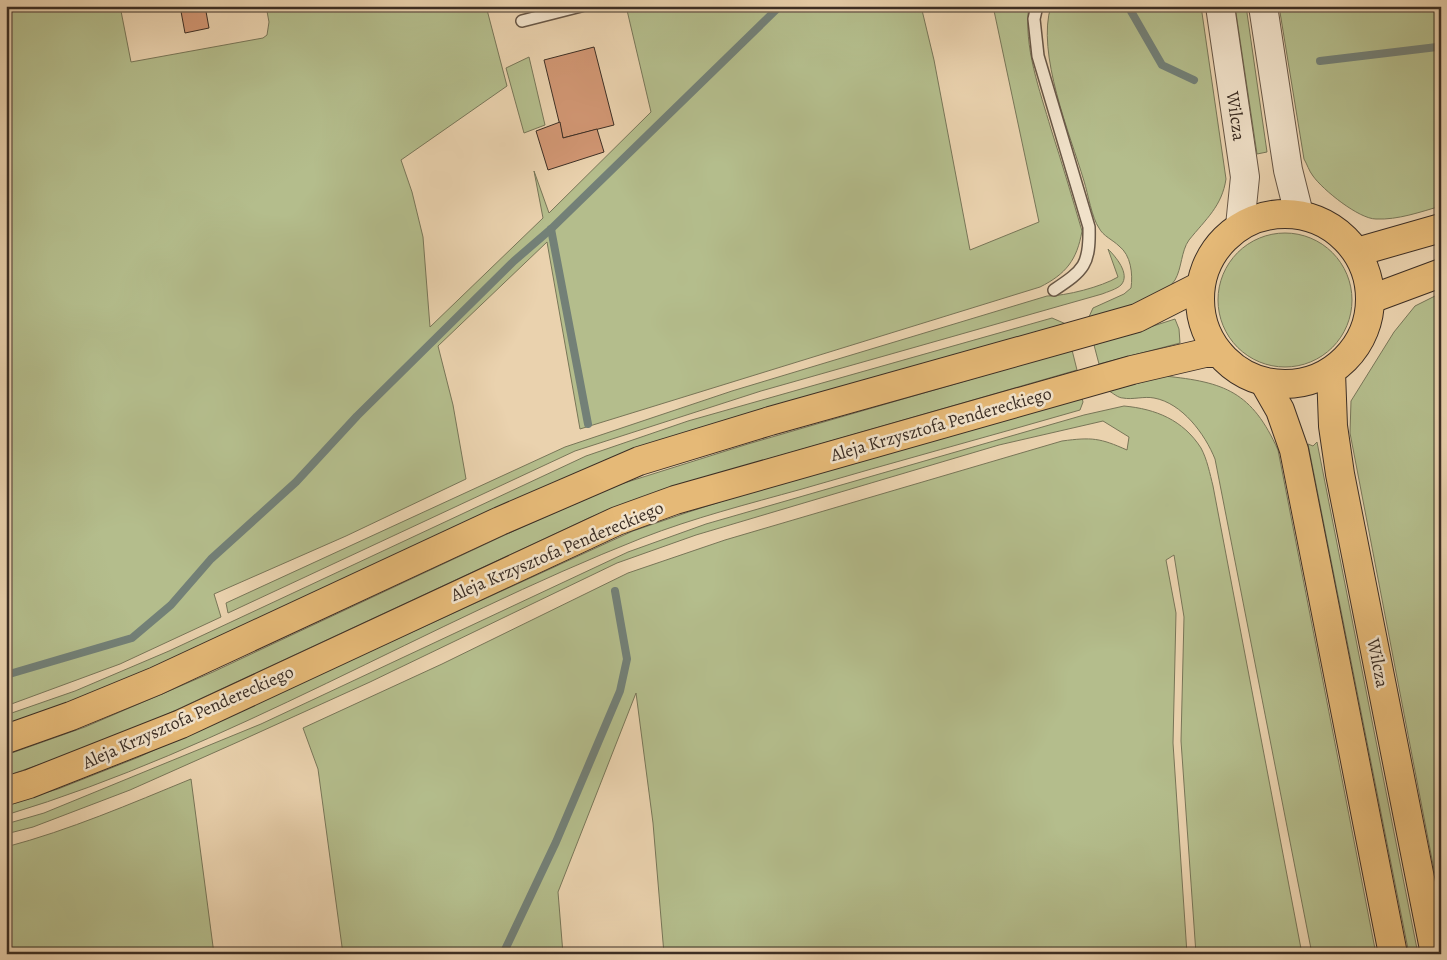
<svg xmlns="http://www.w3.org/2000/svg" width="1447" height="960" viewBox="0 0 1447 960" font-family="Alegreya,serif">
	<rect width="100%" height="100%" fill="#ead2ae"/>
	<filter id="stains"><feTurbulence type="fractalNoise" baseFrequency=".004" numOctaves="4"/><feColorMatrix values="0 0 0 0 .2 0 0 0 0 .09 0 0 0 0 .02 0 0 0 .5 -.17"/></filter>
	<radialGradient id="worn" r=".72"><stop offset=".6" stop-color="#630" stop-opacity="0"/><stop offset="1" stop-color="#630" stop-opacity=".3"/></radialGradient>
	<!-- green -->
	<g fill="#b4bd8c" stroke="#787658">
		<path d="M6,6H120L131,62L263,38L267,35L269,22L266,6H486L507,86L401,160L412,192L423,237L430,327L543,218L534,171L549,213L651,112L626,6H921L934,60L970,250L1039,222L993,6H1029C1023,46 1040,91 1051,129C1062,163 1072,197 1082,231C1077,260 1066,274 1040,287L580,429L547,242L438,346L453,405L466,479L346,536L214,594L221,617L120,664L6,706Z"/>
		<path d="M1051,6H1201L1226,179C1222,206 1206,219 1189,240C1181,251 1182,268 1175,280C1158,305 1115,310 1088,319L1093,308L1124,294L1131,288C1133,274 1131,255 1119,246C1113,240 1103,236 1099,228C1092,218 1088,194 1084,181C1070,134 1036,53 1051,6Z"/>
		<polygon points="1235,6 1246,6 1267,152 1257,154"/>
		<path d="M1279,6H1441V206C1420,212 1398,220 1376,219C1359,219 1323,190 1313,176C1309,171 1307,164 1304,159Z"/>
		<polygon points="529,57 545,125 524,133 506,68"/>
		<circle cx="1285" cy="300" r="67"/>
		<path d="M1108,249C1115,256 1131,274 1121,285C1117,289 1107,292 1102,294L761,391L575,451L228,613L226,603L565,447L732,391L1047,296C1066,296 1101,287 1118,277Z"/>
		<polygon points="1441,293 1441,906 1350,433 1351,401 1394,332 1415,306"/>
		<polygon points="1052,318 1066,324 606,460 143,673 60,707 6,725 6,715 75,691 169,651 586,456 688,421"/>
		<polygon points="1175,319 1179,329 1180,343 1099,364 1094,345"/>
		<polygon points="1072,350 1077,370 678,485 591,517 161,717 94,746 6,776 6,755 85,727 213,672 522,527 621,484 748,444"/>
		<path d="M1164,376C1225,382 1252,392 1278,450L1376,954H1312L1215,459C1205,434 1182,403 1154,398C1144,396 1132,400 1123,398C1118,398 1113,393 1109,391Z"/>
		<path d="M1082,398L1083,402L1080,410C987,437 894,462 802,489C748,504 693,518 642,538C427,623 228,748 6,815V804L58,789L139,757L633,531C780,479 932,440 1082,398Z"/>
		<path d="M1124,406C1156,409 1183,420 1201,448C1207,459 1210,474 1213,486L1302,954H1196L1181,741L1184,617L1174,555L1166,560L1176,613L1173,743L1187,954H664L653,823L636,693L558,892L563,954H343L318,769L303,728L442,664L628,573L725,540L1062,441C1092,437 1100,438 1127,450L1129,437L1103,421L999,445L696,535L617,563L370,682L240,741L130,790L33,827L6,834V824L44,813L261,724L628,552L706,524L1084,415Z"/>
		<polygon points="1317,442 1418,954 1409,954 1308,444 1313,446"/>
		<path d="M191,779L214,954H6V847C70,830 130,804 191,779Z"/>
	</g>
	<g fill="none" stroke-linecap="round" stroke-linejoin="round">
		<!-- stream -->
		<g stroke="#738077" stroke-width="8">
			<polyline points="1128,6 1162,65 1194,80"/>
			<polyline points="1320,61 1437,47 1441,50"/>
			<polyline points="551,229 588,424"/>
			<polyline points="6,675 132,638 171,605 211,559 296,482 357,416 514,261 551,229 780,6"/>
			<polyline points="503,954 556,842 620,691 627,659 615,591"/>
		</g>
	</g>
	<!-- building -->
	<g fill="#d29774" stroke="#3c2e24">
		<polygon points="180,6 205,6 209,28 185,33"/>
		<polygon points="594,47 614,125 563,138 544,60"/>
		<polygon points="560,122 563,138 597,129 604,152 548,170 536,131"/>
	</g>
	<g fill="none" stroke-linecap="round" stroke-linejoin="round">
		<defs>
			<g id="service">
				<path d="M1037,6L1034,19L1038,56L1089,227C1090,265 1084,270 1054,290"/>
				<polyline points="522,21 581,6"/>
			</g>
			<g id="tertiary">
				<polyline points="1220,6 1245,177 1240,226"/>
				<polyline points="1263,6 1288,170 1299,214"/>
			</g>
			<g id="primary">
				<circle cx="1285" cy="299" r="85"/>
				<polyline points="1357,252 1441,228"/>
				<polyline points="1371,299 1441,273"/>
				<polyline points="1331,372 1333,426 1340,474 1435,954"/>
				<polyline points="1264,382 1280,410 1294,450 1393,954"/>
				<polyline points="6,739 71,716 156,681 500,521 639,461 770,421 1137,318 1200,286"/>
				<polyline points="6,791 29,784 181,724 617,521 675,500 1132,370 1205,353 1219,353"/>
			</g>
		</defs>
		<!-- service casing -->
		<use href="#service" stroke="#685746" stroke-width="14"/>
		<!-- tertiary casing -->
		<use href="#tertiary" stroke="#685746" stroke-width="30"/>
		<!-- primary casing -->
		<use href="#primary" stroke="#3c2e24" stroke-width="30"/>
		<!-- service -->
		<use href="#service" stroke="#f1e2ca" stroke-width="11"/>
		<!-- tertiary -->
		<use href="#tertiary" stroke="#f1e2ca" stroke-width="28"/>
		<!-- primary -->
		<use href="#primary" stroke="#e5b977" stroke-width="28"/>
	</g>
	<g text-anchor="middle" stroke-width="5" stroke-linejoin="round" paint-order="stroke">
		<!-- street labels -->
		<g font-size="18" fill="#3c2e24" stroke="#f1e2ca">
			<text transform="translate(1236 116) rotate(82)" y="6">Wilcza</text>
			<text transform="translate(941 424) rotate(-16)" y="6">Aleja Krzysztofa Pendereckiego</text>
			<text transform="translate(557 551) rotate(-23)" y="6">Aleja Krzysztofa Pendereckiego</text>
			<text transform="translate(1378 663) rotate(79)" y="6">Wilcza</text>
			<text transform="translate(188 717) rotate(-24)" y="6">Aleja Krzysztofa Pendereckiego</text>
		</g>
	</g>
	<!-- margin -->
	<rect width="1447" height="960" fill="none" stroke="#ead2ae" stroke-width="25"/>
	<rect x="8" y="8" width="1432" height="945" fill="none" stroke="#3c2e24" stroke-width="2.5"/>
	<rect x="12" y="12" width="1422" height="935" fill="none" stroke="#3c2e24"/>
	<rect width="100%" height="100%" filter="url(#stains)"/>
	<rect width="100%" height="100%" fill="url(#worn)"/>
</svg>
